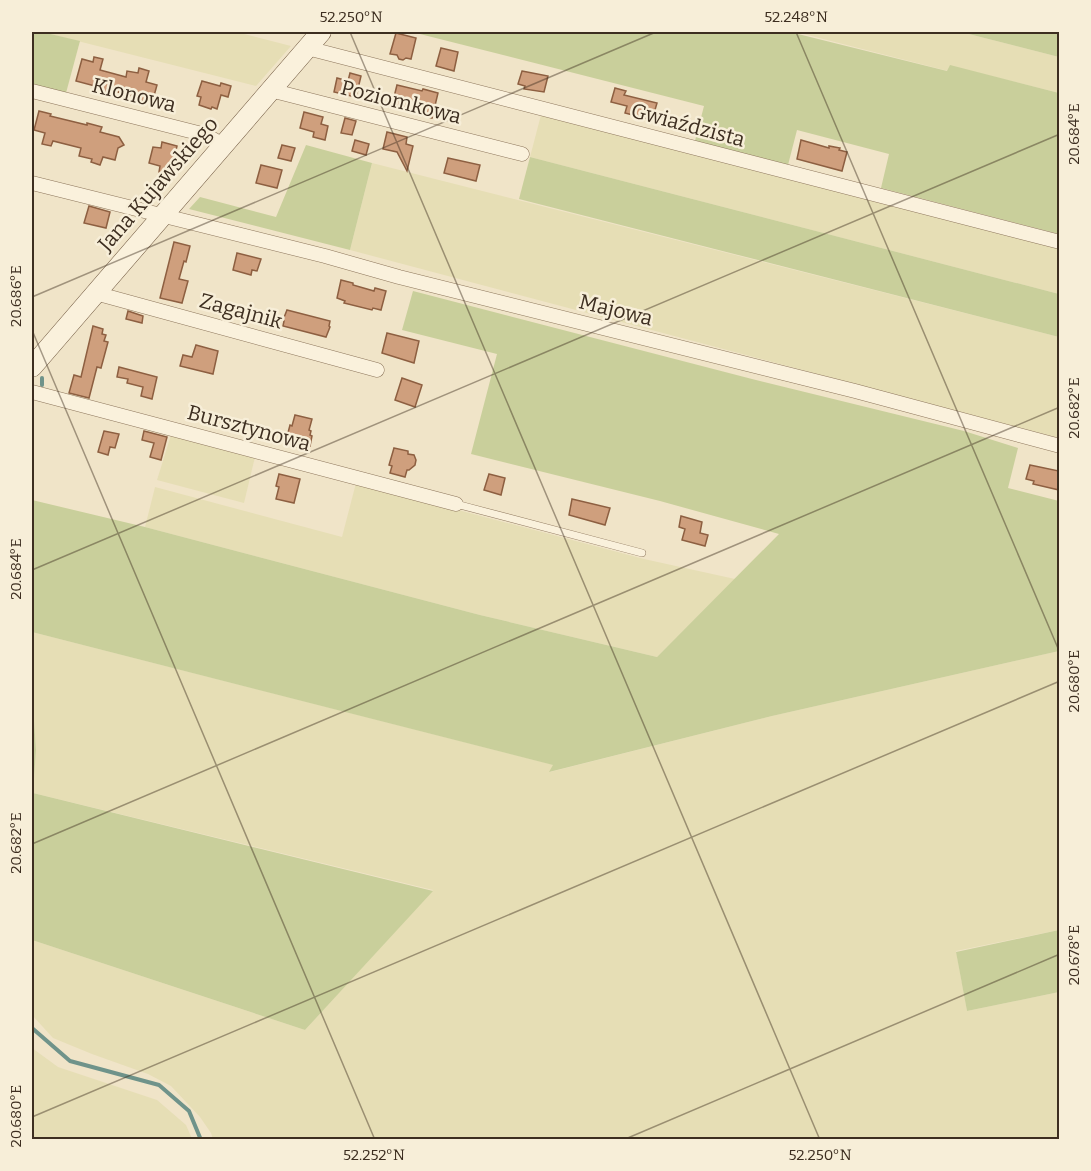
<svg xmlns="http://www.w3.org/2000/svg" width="1091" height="1171" viewBox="0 0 1091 1171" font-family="Bitter,serif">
	<rect width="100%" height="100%" fill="#f0e4c8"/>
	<!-- farmland -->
	<g fill="#e6deb5">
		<polygon points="42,32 236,32 291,46 256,86"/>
		<polygon points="796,32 961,32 1059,57 1059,93 951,66 948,71"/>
		<polygon points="542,111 1059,246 1059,294 530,157"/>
		<polygon points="372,163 1059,337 1059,438 350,250"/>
		<polygon points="171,435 255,457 244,503 157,480"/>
		<polygon points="356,483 644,559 735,579 657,657 480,615 145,527 155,487 342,537"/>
		<polygon points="32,632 554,765 550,772 772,716 1059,651 1059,930 956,951 967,1011 1059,992 1059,1139 213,1139 211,1133 200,1117 171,1086 148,1074 92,1054 53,1038 32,1015 32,940 305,1030 433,890 33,793 36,750 32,690"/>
		<polygon points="32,1048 58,1067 157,1100 186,1125 192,1139 32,1139"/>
	</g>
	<!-- green -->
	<g fill="#c9cf9b">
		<polygon points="32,32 42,32 80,41 66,93 32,84"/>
		<polygon points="412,32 790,32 947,71 950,65 1059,93 1059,234 881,188 889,154 797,130 788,165 695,141 704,106"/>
		<polygon points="961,32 1059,32 1059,57"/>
		<polygon points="306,145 372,163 350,250 189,209 200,197 276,217"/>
		<polygon points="530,157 1059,294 1059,337 519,199"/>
		<polygon points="413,291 752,379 964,431 1018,448 1008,488 1059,501 1059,651 772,716 549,772 553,765 32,632 32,500 145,527 480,615 657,657 779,534 660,501 471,454 497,354 402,330"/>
		<polygon points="32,690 36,750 33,793 433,891 305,1030 32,940"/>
		<polygon points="1059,930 1059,992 967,1011 956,952"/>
	</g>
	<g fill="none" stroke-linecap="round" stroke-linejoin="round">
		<!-- stream -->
		<g stroke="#6f938a" stroke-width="4">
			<polyline points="42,385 42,378"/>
			<polyline points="32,1028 70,1061 159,1085 189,1111 201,1140"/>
		</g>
	</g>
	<!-- building -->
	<g fill="#cf9f7d" stroke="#8d5f41" stroke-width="1.5">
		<polygon points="396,33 416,38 411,59 406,58 403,60 399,59 397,55 390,54"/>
		<polygon points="441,48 458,52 454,71 436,66"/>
		<polygon points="94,57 103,59 100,70 126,77 127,71 138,73 139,68 149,71 146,82 157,85 152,103 139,100 140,98 107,89 106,92 94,89 95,86 76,81 82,59 93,62"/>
		<polygon points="522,71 548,76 544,92 524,89 525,86 518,84"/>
		<polygon points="350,73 361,76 356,97 334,92 337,78 348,81"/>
		<polygon points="202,81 220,86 221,83 231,86 228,97 221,95 217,109 212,107 211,109 199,105 201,97 197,96"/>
		<polygon points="397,85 422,91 423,89 438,93 432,118 408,112 409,109 392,105"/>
		<polygon points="615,88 626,91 624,95 657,103 652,120 625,113 627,106 611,102"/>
		<polygon points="39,111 51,114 50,116 87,125 87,123 102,127 100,132 119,137 124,145 118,148 115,160 103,157 100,165 91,162 92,159 79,156 81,148 53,141 51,146 42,144 45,133 34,130"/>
		<polygon points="304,112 323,117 321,124 328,126 325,140 313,137 314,132 300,128"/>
		<polygon points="345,118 356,121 352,135 341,133"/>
		<polygon points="387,132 407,137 406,144 413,146 407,171 397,152 383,149"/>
		<polygon points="355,140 369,144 366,155 352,151"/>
		<polygon points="801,140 829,148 829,146 840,148 839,150 847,152 842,171 797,159"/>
		<polygon points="162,142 177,146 170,175 159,172 160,166 149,163 153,147 161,148"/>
		<polygon points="282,145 295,148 291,161 278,158"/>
		<polygon points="448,158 480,165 476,181 444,173"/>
		<polygon points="261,165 282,170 277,188 256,183"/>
		<polygon points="89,206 110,212 106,228 84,223"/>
		<polygon points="174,242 190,246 186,262 184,261 179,279 188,281 182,303 160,298"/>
		<polygon points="237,253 261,259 257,271 252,270 251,275 233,270"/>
		<polygon points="341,280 353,283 353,285 374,291 375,288 386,291 381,310 373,308 372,310 344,303 345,301 337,298"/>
		<polygon points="287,310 330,321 329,326 330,327 326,337 283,326 284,321 283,320"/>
		<polygon points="128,311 143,316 142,323 126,319"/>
		<polygon points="93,326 103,329 102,334 106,335 104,341 108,342 101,368 97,367 89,398 69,393 74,375 81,377"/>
		<polygon points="387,333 419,341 414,363 382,353"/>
		<polygon points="196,345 218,351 213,374 180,366 183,355 192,357"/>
		<polygon points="119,367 157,377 152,399 141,396 143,387 127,383 128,379 117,377"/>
		<polygon points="402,378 422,385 415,407 395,400"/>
		<polygon points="295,415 312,419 309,430 311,431 310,435 312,436 310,446 301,443 300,448 285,444 290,425 292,426"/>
		<polygon points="104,431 119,434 115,448 110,447 108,455 98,452"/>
		<polygon points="144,431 167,437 161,460 150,457 154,443 142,440"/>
		<polygon points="394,448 408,451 408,454 414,455 416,460 415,465 409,470 407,470 405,477 390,473 392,466 389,465"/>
		<polygon points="1030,465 1059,471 1059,490 1033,484 1034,481 1026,479"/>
		<polygon points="279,474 300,479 294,503 276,499 279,487 276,486"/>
		<polygon points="489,474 505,478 501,495 484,490"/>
		<polygon points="572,499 610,508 605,525 569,515"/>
		<polygon points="681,516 702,522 700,533 708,535 705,546 682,540 685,529 679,527"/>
	</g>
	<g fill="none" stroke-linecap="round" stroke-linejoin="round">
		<defs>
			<polyline id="service" points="456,504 642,553"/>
			<g id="minor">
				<polyline points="307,48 1060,242"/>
				<polyline points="270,90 522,154"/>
				<polyline points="32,91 206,135 223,145"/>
				<polyline points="32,183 325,256 399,277 855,391 1060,446"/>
				<polyline points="95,293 377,370"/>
				<polyline points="32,392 456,504"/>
			</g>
			<polyline id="secondary" points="32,367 321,32"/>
		</defs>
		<!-- service casing -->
		<use href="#service" stroke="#8d765c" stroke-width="8"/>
		<!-- minor casing -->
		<use href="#minor" stroke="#8d765c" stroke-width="15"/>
		<!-- secondary casing -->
		<use href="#secondary" stroke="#6f573f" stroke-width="21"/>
		<!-- service -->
		<use href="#service" stroke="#faf1dc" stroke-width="7"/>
		<!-- minor -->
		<use href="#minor" stroke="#faf1dc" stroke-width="14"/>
		<!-- secondary -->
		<use href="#secondary" stroke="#faf1dc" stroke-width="20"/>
	</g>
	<!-- ticks -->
	<path fill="none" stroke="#3d2e20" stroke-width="1.5" stroke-opacity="0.45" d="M350,32L820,1140M796,32L1060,653M32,297L656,32M32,330L375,1140M32,570L1060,134M32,844L1060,407M32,1117L1060,681M623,1140L1060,954"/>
	<g text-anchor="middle" stroke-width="5" stroke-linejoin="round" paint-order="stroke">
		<!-- street labels -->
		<g font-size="21" fill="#3d2e20" stroke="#f7eed8">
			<text transform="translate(134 95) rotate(14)" y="7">Klonowa</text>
			<text transform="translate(401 102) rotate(14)" y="7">Poziomkowa</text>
			<text transform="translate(688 125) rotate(15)" y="7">Gwiaździsta</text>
			<text transform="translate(158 184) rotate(-49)" y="7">Jana Kujawskiego</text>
			<text transform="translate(616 310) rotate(14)" y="7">Majowa</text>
			<text transform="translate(241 311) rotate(15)" y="7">Zagajnik</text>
			<text transform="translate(249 428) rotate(15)" y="7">Bursztynowa</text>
		</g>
	</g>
	<!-- border -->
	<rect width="1091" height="1171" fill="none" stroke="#f7eed8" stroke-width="66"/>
	<rect x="33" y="33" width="1025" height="1105" fill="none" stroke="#3d2e20" stroke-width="2"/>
	<g font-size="15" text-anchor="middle" fill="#3d2e20">
		<text x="351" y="22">52.250°N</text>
		<text x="796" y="22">52.248°N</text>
		<text transform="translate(1074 134) rotate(-90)" y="5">20.684°E</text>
		<text transform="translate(16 296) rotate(-90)" y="5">20.686°E</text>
		<text transform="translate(1074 408) rotate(-90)" y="5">20.682°E</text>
		<text transform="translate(16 569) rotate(-90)" y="5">20.684°E</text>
		<text transform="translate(1074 681) rotate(-90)" y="5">20.680°E</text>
		<text transform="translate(16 843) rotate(-90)" y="5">20.682°E</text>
		<text transform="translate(1074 955) rotate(-90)" y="5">20.678°E</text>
		<text transform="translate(16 1116) rotate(-90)" y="5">20.680°E</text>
		<text x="374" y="1160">52.252°N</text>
		<text x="820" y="1160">52.250°N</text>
	</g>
</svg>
